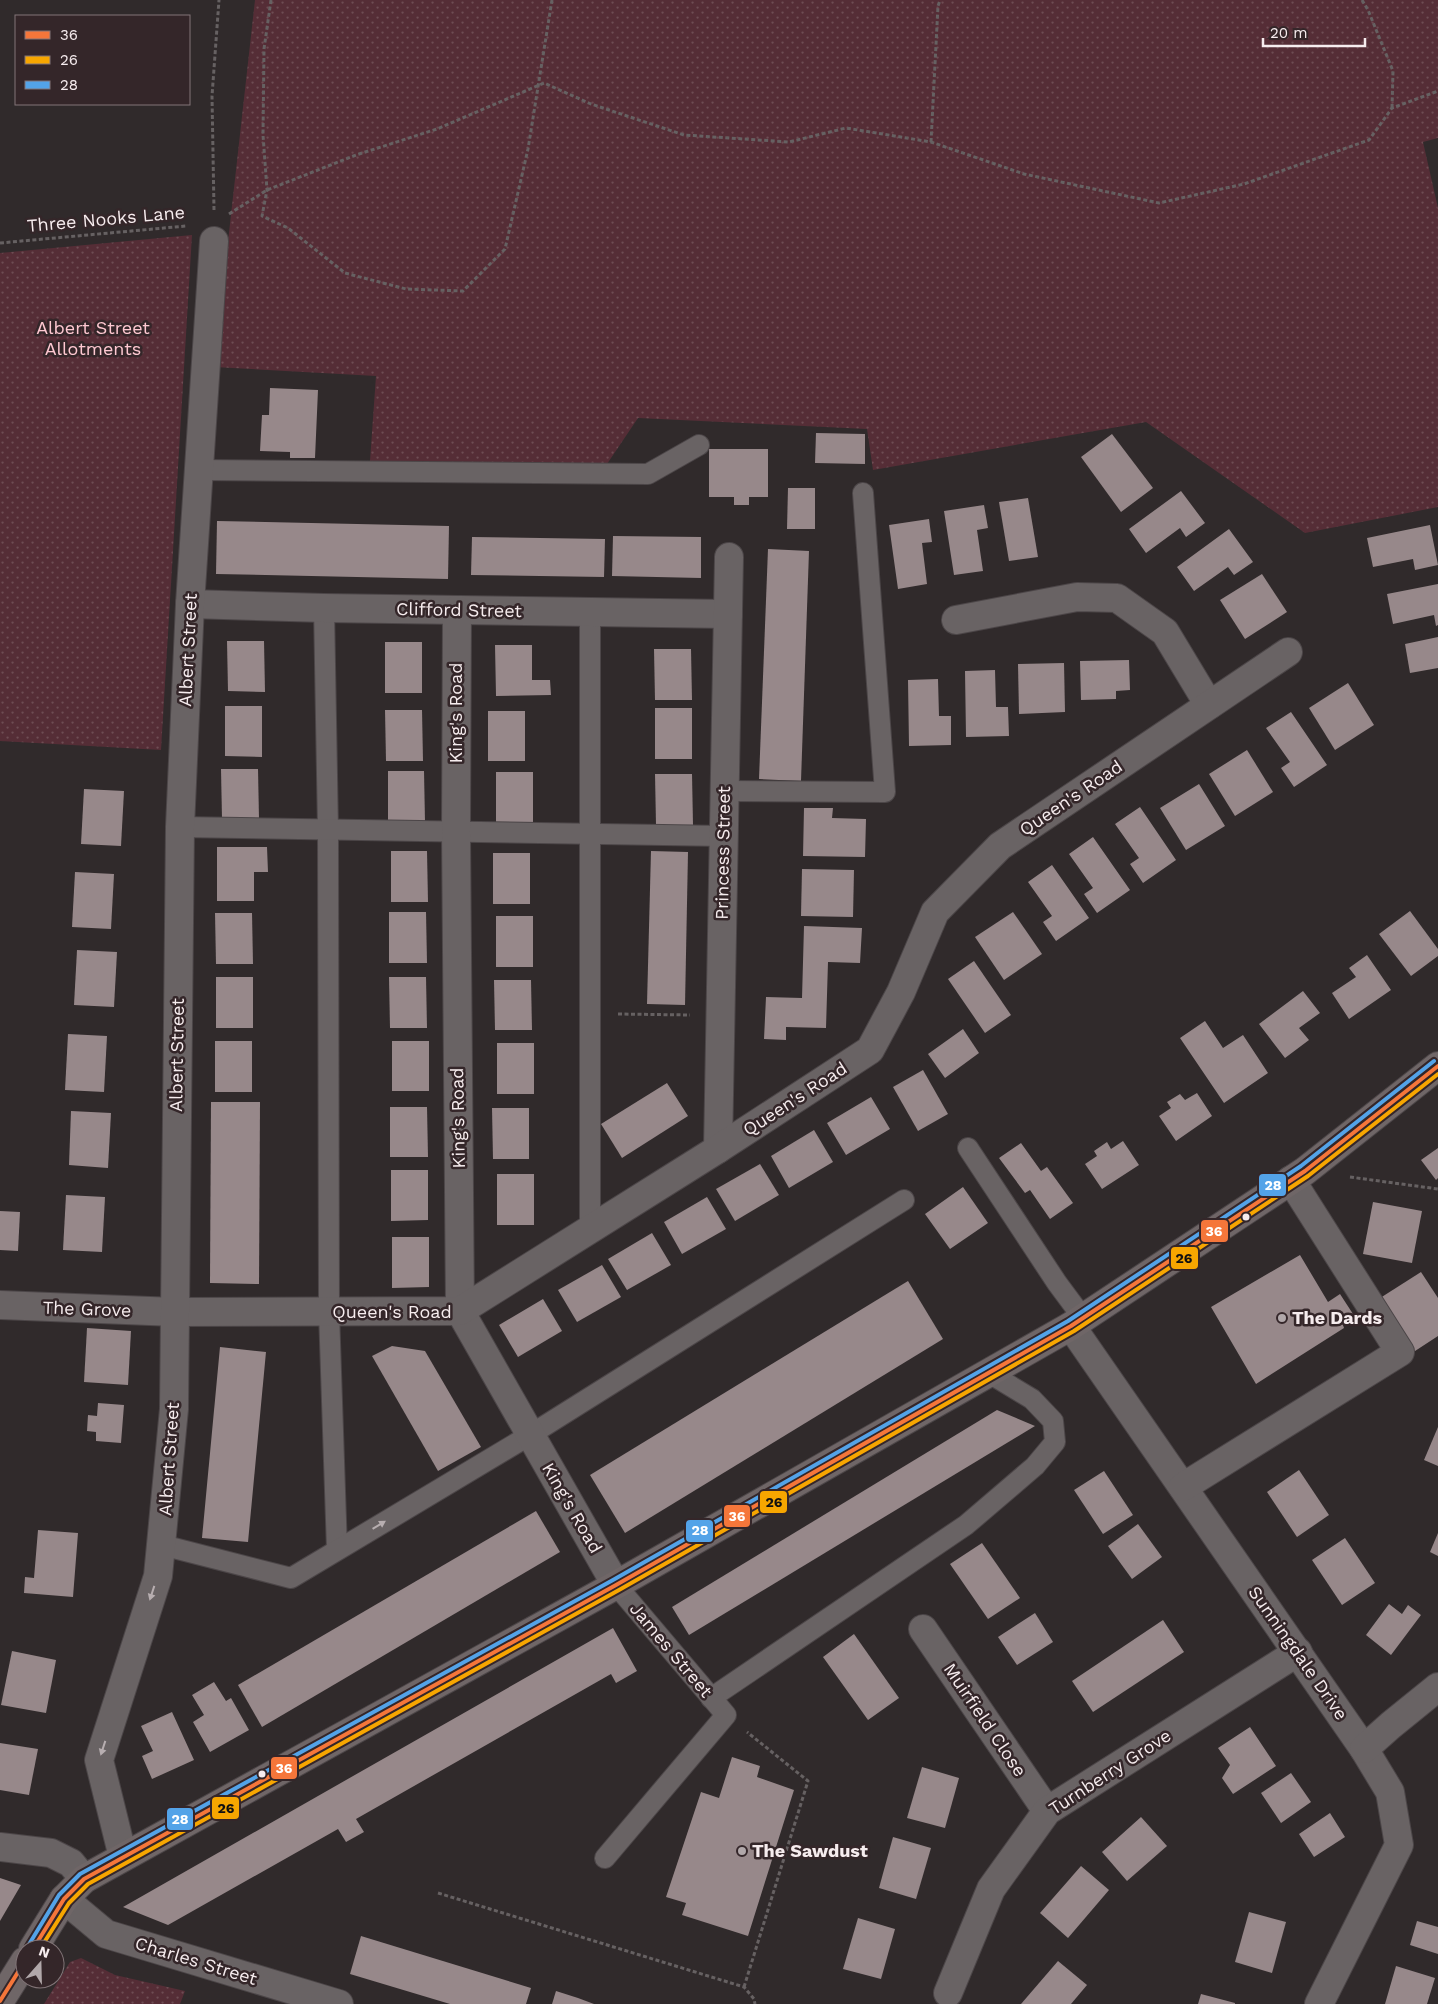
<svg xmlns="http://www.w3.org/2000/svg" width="1438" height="2004" viewBox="0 0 1438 2004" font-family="'Work Sans',sans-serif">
	<defs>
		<pattern id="green-dots" width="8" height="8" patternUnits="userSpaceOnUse" patternTransform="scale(1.25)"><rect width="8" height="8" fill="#552d36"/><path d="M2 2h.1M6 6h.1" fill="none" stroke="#6e4c53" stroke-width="1.8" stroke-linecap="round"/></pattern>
	</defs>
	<rect width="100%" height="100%" fill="#302a2b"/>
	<!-- green -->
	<g fill="url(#green-dots)">
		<polygon points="255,0 1438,0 1438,138 1423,142 1438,208 1438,507 1305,533 1146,422 873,470 867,429 638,418 605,467 370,461 376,376 214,367"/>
		<polygon points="192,235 161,750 0,741 0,253"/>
		<polygon points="81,1958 115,1975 185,1991 180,2004 44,2004 70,1962"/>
	</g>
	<!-- building -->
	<g fill="#97888a">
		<polygon points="270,388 318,390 315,458 290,458 290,452 260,451 262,415 269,415"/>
		<polygon points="816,433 865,434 865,464 815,463"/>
		<polygon points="1112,434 1153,488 1121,512 1081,457"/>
		<polygon points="709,449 768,449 768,497 749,497 749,505 734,505 734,497 709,497"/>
		<polygon points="788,488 815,488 815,529 787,529"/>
		<polygon points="1181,491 1205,523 1186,537 1180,528 1146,553 1129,529"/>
		<polygon points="1028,498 1038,557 1009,561 999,502"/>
		<polygon points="984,505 988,528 977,530 983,571 954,575 944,511"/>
		<polygon points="929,519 932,542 922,543 927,584 898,589 889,525"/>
		<polygon points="217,521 449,526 448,579 216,574"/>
		<polygon points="1430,525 1438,565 1415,570 1413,559 1373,567 1367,538"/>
		<polygon points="1229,529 1253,562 1234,575 1228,567 1194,591 1177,567"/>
		<polygon points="613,536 701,537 701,578 612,576"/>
		<polygon points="472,537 605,539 604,577 471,575"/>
		<polygon points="768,549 809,551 801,781 759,779"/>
		<polygon points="1262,574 1287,612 1245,639 1220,600"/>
		<polygon points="1438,584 1438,625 1436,626 1434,615 1393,624 1387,594"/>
		<polygon points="1438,637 1438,668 1410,673 1405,644"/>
		<polygon points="227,641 264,641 265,692 228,691"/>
		<rect x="385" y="642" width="37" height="51"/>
		<polygon points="495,645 532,645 532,680 550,680 551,695 496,696"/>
		<polygon points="654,649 691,649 692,700 655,700"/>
		<polygon points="1129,660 1130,690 1116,691 1116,699 1081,700 1080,661"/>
		<polygon points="1064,663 1065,712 1019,714 1018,664"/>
		<polygon points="995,670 996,707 1008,707 1009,736 966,737 965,671"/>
		<polygon points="938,679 939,716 951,716 951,745 909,746 908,680"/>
		<polygon points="1348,683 1374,725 1335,750 1309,708"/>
		<polygon points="225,706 262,706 262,757 225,756"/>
		<rect x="655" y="708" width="37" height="51"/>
		<polygon points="385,710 422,710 423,761 386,761"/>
		<rect x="488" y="711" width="37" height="50"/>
		<polygon points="1291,712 1327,765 1294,787 1281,768 1290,762 1266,728"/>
		<polygon points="1247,750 1273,792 1235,816 1209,774"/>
		<polygon points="221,769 258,769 259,819 222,819"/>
		<polygon points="388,771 424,771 425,822 388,822"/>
		<rect x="496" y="772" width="37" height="51"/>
		<polygon points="655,774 692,774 693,825 656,825"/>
		<polygon points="1199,784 1225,826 1186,850 1160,808"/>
		<polygon points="84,789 124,791 121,846 81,844"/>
		<polygon points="1140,807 1176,860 1143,883 1130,864 1139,858 1115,824"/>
		<polygon points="804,808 833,808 832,818 866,819 865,857 803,856"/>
		<polygon points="1093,837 1130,890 1097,913 1084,894 1093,888 1069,854"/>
		<polygon points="217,847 267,847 268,872 254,872 254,901 217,901"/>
		<polygon points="391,851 427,851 428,902 391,902"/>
		<polygon points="651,851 688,852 685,1005 647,1004"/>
		<rect x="493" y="853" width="37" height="51"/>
		<polygon points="1052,865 1089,918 1056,941 1043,922 1052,916 1028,882"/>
		<polygon points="802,869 854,870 853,917 801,916"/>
		<polygon points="75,872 114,874 111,929 72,927"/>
		<polygon points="1410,911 1438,949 1438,956 1411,976 1379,934"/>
		<polygon points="389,912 426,912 427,963 389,963"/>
		<polygon points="1013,912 1042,954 1004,980 975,937"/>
		<polygon points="215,913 252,913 253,964 216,964"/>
		<rect x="496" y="916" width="37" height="51"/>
		<polygon points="804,926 862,928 860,963 828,962 826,1028 786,1027 786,1040 764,1039 766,997 802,998"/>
		<polygon points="77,950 117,952 114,1007 74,1005"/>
		<polygon points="1367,955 1391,990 1349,1019 1332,993 1356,977 1349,968"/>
		<polygon points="974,961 1011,1015 985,1033 948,979"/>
		<rect x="216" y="977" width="37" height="51"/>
		<polygon points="389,977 426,977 427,1028 390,1028"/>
		<polygon points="494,980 531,980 532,1030 495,1030"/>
		<polygon points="1303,991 1320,1013 1299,1028 1309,1040 1285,1058 1259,1024"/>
		<polygon points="1205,1021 1223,1048 1243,1035 1268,1073 1224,1103 1180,1038"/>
		<polygon points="963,1029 979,1053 945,1078 928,1054"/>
		<polygon points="68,1034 107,1036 104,1092 65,1090"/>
		<rect x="215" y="1041" width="37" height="51"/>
		<rect x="392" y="1041" width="37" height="50"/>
		<rect x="497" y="1043" width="37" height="51"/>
		<polygon points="923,1070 948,1114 918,1131 893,1087"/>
		<polygon points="667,1083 688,1116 622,1158 601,1124"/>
		<polygon points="1197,1093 1212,1116 1176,1141 1159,1116 1171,1108 1167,1102 1180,1094 1185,1100"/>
		<polygon points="871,1097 890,1129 846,1155 827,1123"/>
		<polygon points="211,1102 260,1102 259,1284 210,1283"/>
		<polygon points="390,1107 427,1107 428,1157 390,1157"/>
		<polygon points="492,1108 529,1108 529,1159 493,1159"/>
		<polygon points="71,1111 111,1113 108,1168 69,1165"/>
		<polygon points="814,1130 833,1162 789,1188 771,1156"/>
		<polygon points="1123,1141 1139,1165 1102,1189 1085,1164 1097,1156 1094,1151 1107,1142 1111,1149"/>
		<polygon points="1021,1143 1041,1171 1047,1167 1073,1203 1050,1219 1030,1190 1025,1193 999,1158"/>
		<polygon points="1438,1148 1438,1178 1436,1180 1421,1160"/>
		<polygon points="760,1164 779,1195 735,1221 716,1189"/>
		<polygon points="391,1170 428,1170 428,1220 391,1221"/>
		<rect x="497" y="1174" width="37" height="51"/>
		<polygon points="963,1187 988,1223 950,1249 925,1214"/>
		<polygon points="66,1195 105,1197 102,1252 63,1250"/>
		<polygon points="707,1197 726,1229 682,1254 664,1222"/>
		<polygon points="1373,1202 1422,1211 1412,1263 1363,1254"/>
		<polygon points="0,1211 20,1212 18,1251 0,1250"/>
		<polygon points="652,1233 671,1265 627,1290 608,1259"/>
		<polygon points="392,1237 429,1237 429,1287 392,1288"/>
		<polygon points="1300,1255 1328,1302 1340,1294 1353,1314 1342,1322 1344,1328 1256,1384 1211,1307"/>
		<polygon points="602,1265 621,1297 577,1322 558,1290"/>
		<polygon points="1421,1272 1438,1298 1438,1336 1412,1353 1377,1300"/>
		<polygon points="908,1281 943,1339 625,1533 590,1475"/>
		<polygon points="543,1299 562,1331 518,1357 499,1325"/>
		<polygon points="87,1328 131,1331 128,1385 84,1382"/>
		<polygon points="392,1346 425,1351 481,1447 438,1471 372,1356"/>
		<polygon points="220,1347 266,1352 248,1542 202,1538"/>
		<polygon points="98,1403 124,1405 121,1443 96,1441 96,1432 87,1431 88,1415 97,1416"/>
		<polygon points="997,1410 1035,1426 689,1635 672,1607"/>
		<polygon points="1438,1427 1438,1466 1424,1460"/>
		<polygon points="1299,1470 1329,1515 1297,1537 1267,1492"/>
		<polygon points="1104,1471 1133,1515 1103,1534 1074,1490"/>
		<polygon points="536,1511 560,1552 262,1727 238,1685"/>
		<polygon points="1138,1524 1162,1557 1132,1579 1108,1546"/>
		<polygon points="38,1530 78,1533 73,1597 24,1593 25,1577 34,1578"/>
		<polygon points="1438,1533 1438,1556 1430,1552"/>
		<polygon points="1345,1538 1375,1583 1342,1605 1312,1560"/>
		<polygon points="982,1543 1020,1598 988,1619 950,1564"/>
		<polygon points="1389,1604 1402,1614 1408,1605 1421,1615 1391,1655 1366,1635"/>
		<polygon points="1035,1613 1053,1642 1017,1665 998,1637"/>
		<polygon points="1163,1620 1184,1652 1093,1712 1072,1681"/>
		<polygon points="613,1628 637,1671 616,1683 611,1674 356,1819 364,1832 346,1842 338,1829 168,1925 123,1907"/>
		<polygon points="854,1634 899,1698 868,1720 823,1657"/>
		<polygon points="12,1651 56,1660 46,1713 1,1705"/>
		<polygon points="214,1682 226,1701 231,1698 249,1730 210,1752 193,1722 204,1715 192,1695"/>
		<polygon points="172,1712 194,1760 152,1779 142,1756 153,1751 141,1726"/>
		<polygon points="1250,1727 1276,1766 1233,1794 1222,1778 1230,1765 1218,1748"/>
		<polygon points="0,1743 38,1749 29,1795 0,1790"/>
		<polygon points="732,1757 760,1766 757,1777 794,1790 748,1936 682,1915 686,1903 666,1897 701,1792 719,1798"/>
		<polygon points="922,1767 959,1778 945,1828 907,1818"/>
		<polygon points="1291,1773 1311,1802 1281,1823 1261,1793"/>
		<polygon points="1330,1813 1345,1837 1314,1857 1299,1834"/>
		<polygon points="1141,1817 1167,1846 1127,1881 1102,1852"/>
		<polygon points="893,1837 931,1848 916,1899 879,1888"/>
		<polygon points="1081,1866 1109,1890 1068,1938 1040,1913"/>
		<polygon points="0,1878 21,1885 0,1921"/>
		<polygon points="1249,1912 1286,1922 1272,1973 1235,1962"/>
		<polygon points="858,1918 895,1929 881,1979 843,1969"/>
		<polygon points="1417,1921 1438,1927 1438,1954 1410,1945"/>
		<polygon points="361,1936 531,1988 526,2004 450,2004 350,1974"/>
		<polygon points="1058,1961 1087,1985 1071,2004 1021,2004"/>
		<polygon points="1396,1966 1435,1978 1427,2004 1385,2004"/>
		<polygon points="556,1991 578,1998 594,2004 552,2004"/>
		<polygon points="1201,1994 1235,2003 1235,2004 1198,2004"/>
	</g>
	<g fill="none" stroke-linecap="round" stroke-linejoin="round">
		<defs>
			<g id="lane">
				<polyline points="198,470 648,474 699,445"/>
				<polyline points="324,608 328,830 329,1312 337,1550"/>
				<polyline points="725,791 885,792 863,493"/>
				<polyline points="180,827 724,836"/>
				<polyline points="968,1148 1057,1283 1083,1318"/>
				<polyline points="590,1229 590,612"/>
				<polyline points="162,1545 291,1578 530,1435 904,1200"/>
				<polyline points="711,1698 966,1525 1035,1466 1055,1442 1053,1421 1032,1399 989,1373"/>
				<polyline points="605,1858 726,1715 616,1585"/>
			</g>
			<g id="street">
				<polyline points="190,604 324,608 728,614"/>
				<polyline points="457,610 456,832 460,1311 616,1585"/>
				<polyline points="956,620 1077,597 1117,598 1165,632 1209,705"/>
				<polyline points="718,1149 729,557"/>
				<polyline points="0,1305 175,1312 460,1311 718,1149 870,1050 901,992 935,912 1000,846 1288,652"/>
				<polyline points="1071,1326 1364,1749 1390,1792 1399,1845 1319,2004"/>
				<polyline points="1183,1487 1400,1352 1291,1180"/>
				<polyline points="923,1629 1047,1811"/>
				<polyline points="1364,1749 1391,1725 1438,1687"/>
				<polyline points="0,1847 51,1853 71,1863 84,1879"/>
				<polyline points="123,1857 99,1760 158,1576 174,1409 180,827 190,604 214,241"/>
				<polyline points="64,1899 106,1934 339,2004"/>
				<polyline points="948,1993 991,1889 1047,1811 1298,1652"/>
			</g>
			<g id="secondary">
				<polyline points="33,1949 64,1899 84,1879 616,1585 1071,1326 1305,1171 1438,1066"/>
				<polyline points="0,2001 25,1961"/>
			</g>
		</defs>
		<!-- lane casing -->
		<use href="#lane" stroke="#4c4648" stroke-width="22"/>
		<!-- street casing -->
		<use href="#street" stroke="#4c4648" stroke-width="30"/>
		<!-- secondary casing -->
		<use href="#secondary" stroke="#4c4648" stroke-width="30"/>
		<!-- path -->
		<g stroke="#666162" stroke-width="3" stroke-dasharray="4 2.5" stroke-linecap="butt">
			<polyline points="271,0 264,49 263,135 267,190 262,216 288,228 345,273 406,289 463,291 505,249 528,149 552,0"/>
			<polyline points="1362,0 1368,10 1393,71 1392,108"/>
			<polyline points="931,142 938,6 940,0"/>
			<polyline points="214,210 212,96 219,0"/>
			<polyline points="229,214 267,190 356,155 437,129 544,83 591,104 684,135 789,142 846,128 931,142 1024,174 1159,203 1244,184 1369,140 1392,108 1438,91"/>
			<polyline points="0,243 186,226"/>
			<polyline points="618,1014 690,1015"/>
			<polyline points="1350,1177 1438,1189"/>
			<polyline points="438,1893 744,1987 754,1999 755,2004"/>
			<polyline points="744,1987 808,1781 747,1732"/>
		</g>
		<!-- lane -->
		<use href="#lane" stroke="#696364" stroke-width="20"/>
		<!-- street -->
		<use href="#street" stroke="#696364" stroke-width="28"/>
		<!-- secondary -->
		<use href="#secondary" stroke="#6f6667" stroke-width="28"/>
		<defs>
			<g id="bus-1">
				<polyline points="33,1949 64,1899 84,1879 616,1585 1071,1326 1305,1171 1438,1066"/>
				<polyline points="0,2001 25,1961"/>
			</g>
			<polyline id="bus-2" points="40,1949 69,1903 88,1884 619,1590 1074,1331 1308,1176 1438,1074"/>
			<polyline id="bus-3" points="28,1946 59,1895 80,1874 613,1580 1068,1321 1301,1166 1434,1061"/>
		</defs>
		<!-- bus-1 casing -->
		<use href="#bus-1" stroke="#342629" stroke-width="8"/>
		<!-- bus-2 casing -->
		<use href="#bus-2" stroke="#342629" stroke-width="8"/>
		<!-- bus-3 casing -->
		<use href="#bus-3" stroke="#342629" stroke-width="8"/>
		<!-- bus-1 -->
		<use href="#bus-1" stroke="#f5763a" stroke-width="4"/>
		<!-- bus-2 -->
		<use href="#bus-2" stroke="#f7a600" stroke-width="4"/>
		<!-- bus-3 -->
		<use href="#bus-3" stroke="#53a3e8" stroke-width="4"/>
	</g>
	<!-- one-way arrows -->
	<defs><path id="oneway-solid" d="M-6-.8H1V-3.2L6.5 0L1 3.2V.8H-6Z" transform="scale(1.25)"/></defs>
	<g fill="#b7aeb0">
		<use href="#oneway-solid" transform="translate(379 1525) rotate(-31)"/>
		<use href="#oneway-solid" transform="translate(152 1593) rotate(108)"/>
		<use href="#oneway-solid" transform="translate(103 1748) rotate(108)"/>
	</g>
	<!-- markers -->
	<g fill="#f6ecee" stroke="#342629" stroke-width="2">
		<circle cx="1246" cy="1217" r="4.5"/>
		<circle cx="262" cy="1774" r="4.5"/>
	</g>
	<g fill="#b1a8aa" stroke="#342629" stroke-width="2">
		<circle cx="1282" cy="1318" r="5"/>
		<circle cx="742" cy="1851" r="5"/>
	</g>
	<g text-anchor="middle" stroke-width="5" stroke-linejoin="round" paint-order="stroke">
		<!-- street labels -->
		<g font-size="18" fill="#f6ecee" stroke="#342629">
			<text transform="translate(106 219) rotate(-5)" y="6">Three Nooks Lane</text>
			<text transform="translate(459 610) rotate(1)" y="6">Clifford Street</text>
			<text transform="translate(188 650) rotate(-87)" y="6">Albert Street</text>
			<text transform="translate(456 713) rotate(-90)" y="6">King's Road</text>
			<text transform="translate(1071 798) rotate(-34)" y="6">Queen's Road</text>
			<text transform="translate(723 853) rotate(-89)" y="6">Princess Street</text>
			<text transform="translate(177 1055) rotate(-89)" y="6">Albert Street</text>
			<text transform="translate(795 1099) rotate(-33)" y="6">Queen's Road</text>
			<text transform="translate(458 1118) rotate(-91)" y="6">King's Road</text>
			<text transform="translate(87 1309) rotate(2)" y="6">The Grove</text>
			<text x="392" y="1318">Queen's Road</text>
			<text transform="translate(169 1459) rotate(-86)" y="6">Albert Street</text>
			<text transform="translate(572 1508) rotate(60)" y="6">King's Road</text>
			<text transform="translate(671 1650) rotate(50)" y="6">James Street</text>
			<text transform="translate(1298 1653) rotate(55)" y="6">Sunningdale Drive</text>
			<text transform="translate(985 1720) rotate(56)" y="6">Muirfield Close</text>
			<text transform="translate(1110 1772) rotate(-33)" y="6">Turnberry Grove</text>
			<text transform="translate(196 1961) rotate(17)" y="6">Charles Street</text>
		</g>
		<!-- park labels -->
		<g font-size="18" fill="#fec8d1" stroke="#342629">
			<text x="93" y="334">Albert Street<tspan x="93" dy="21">Allotments</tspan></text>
		</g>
		<!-- poi labels -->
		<g font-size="18" font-weight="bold" fill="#f6ecee" stroke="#342629" text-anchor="start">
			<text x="1292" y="1324">The Dards</text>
			<text x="752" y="1857">The Sawdust</text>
		</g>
	</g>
	<g stroke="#342629" stroke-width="2">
		<rect x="1258" y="1173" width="29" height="24" rx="5" fill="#53a3e8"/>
		<rect x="1200" y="1219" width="29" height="24" rx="5" fill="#f5763a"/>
		<rect x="1170" y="1246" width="29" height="24" rx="5" fill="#f7a600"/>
		<rect x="759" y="1490" width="29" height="24" rx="5" fill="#f7a600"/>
		<rect x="723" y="1504" width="28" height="24" rx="5" fill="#f5763a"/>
		<rect x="685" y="1519" width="29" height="24" rx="5" fill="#53a3e8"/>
		<rect x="270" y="1756" width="28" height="24" rx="5" fill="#f5763a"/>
		<rect x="211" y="1796" width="29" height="24" rx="5" fill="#f7a600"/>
		<rect x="166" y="1807" width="28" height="24" rx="5" fill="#53a3e8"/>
	</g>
	<g font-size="14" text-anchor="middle" font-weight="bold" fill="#fff">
		<text x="1273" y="1190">28</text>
		<text x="1214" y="1236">36</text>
		<text x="737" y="1521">36</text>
		<text x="700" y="1535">28</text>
		<text x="284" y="1773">36</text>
		<text x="180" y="1824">28</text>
	</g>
	<g font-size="14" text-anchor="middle" font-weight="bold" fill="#111">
		<text x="1184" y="1263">26</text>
		<text x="774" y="1507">26</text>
		<text x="226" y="1813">26</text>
	</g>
	<!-- legend -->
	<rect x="15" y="15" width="175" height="90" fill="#342629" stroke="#827578"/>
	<rect x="25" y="31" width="25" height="8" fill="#f5763a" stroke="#827578"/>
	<text x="60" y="40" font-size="15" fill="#f6ecee">36</text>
	<rect x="25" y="56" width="25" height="8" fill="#f7a600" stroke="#827578"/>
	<text x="60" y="65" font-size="15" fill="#f6ecee">26</text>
	<rect x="25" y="81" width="25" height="8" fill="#53a3e8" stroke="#827578"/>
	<text x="60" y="90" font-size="15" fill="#f6ecee">28</text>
	<!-- north arrow -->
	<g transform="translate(40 1964) rotate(20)"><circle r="24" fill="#342629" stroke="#827578"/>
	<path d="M0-4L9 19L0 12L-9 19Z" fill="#b1a8aa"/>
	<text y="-8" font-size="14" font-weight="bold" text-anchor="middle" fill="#f6ecee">N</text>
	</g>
	<!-- scale -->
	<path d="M1263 38v8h102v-8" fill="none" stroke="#f6ecee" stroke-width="2.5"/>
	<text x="1270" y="38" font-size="15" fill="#f6ecee" stroke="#342629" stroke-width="4" paint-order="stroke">20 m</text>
</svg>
